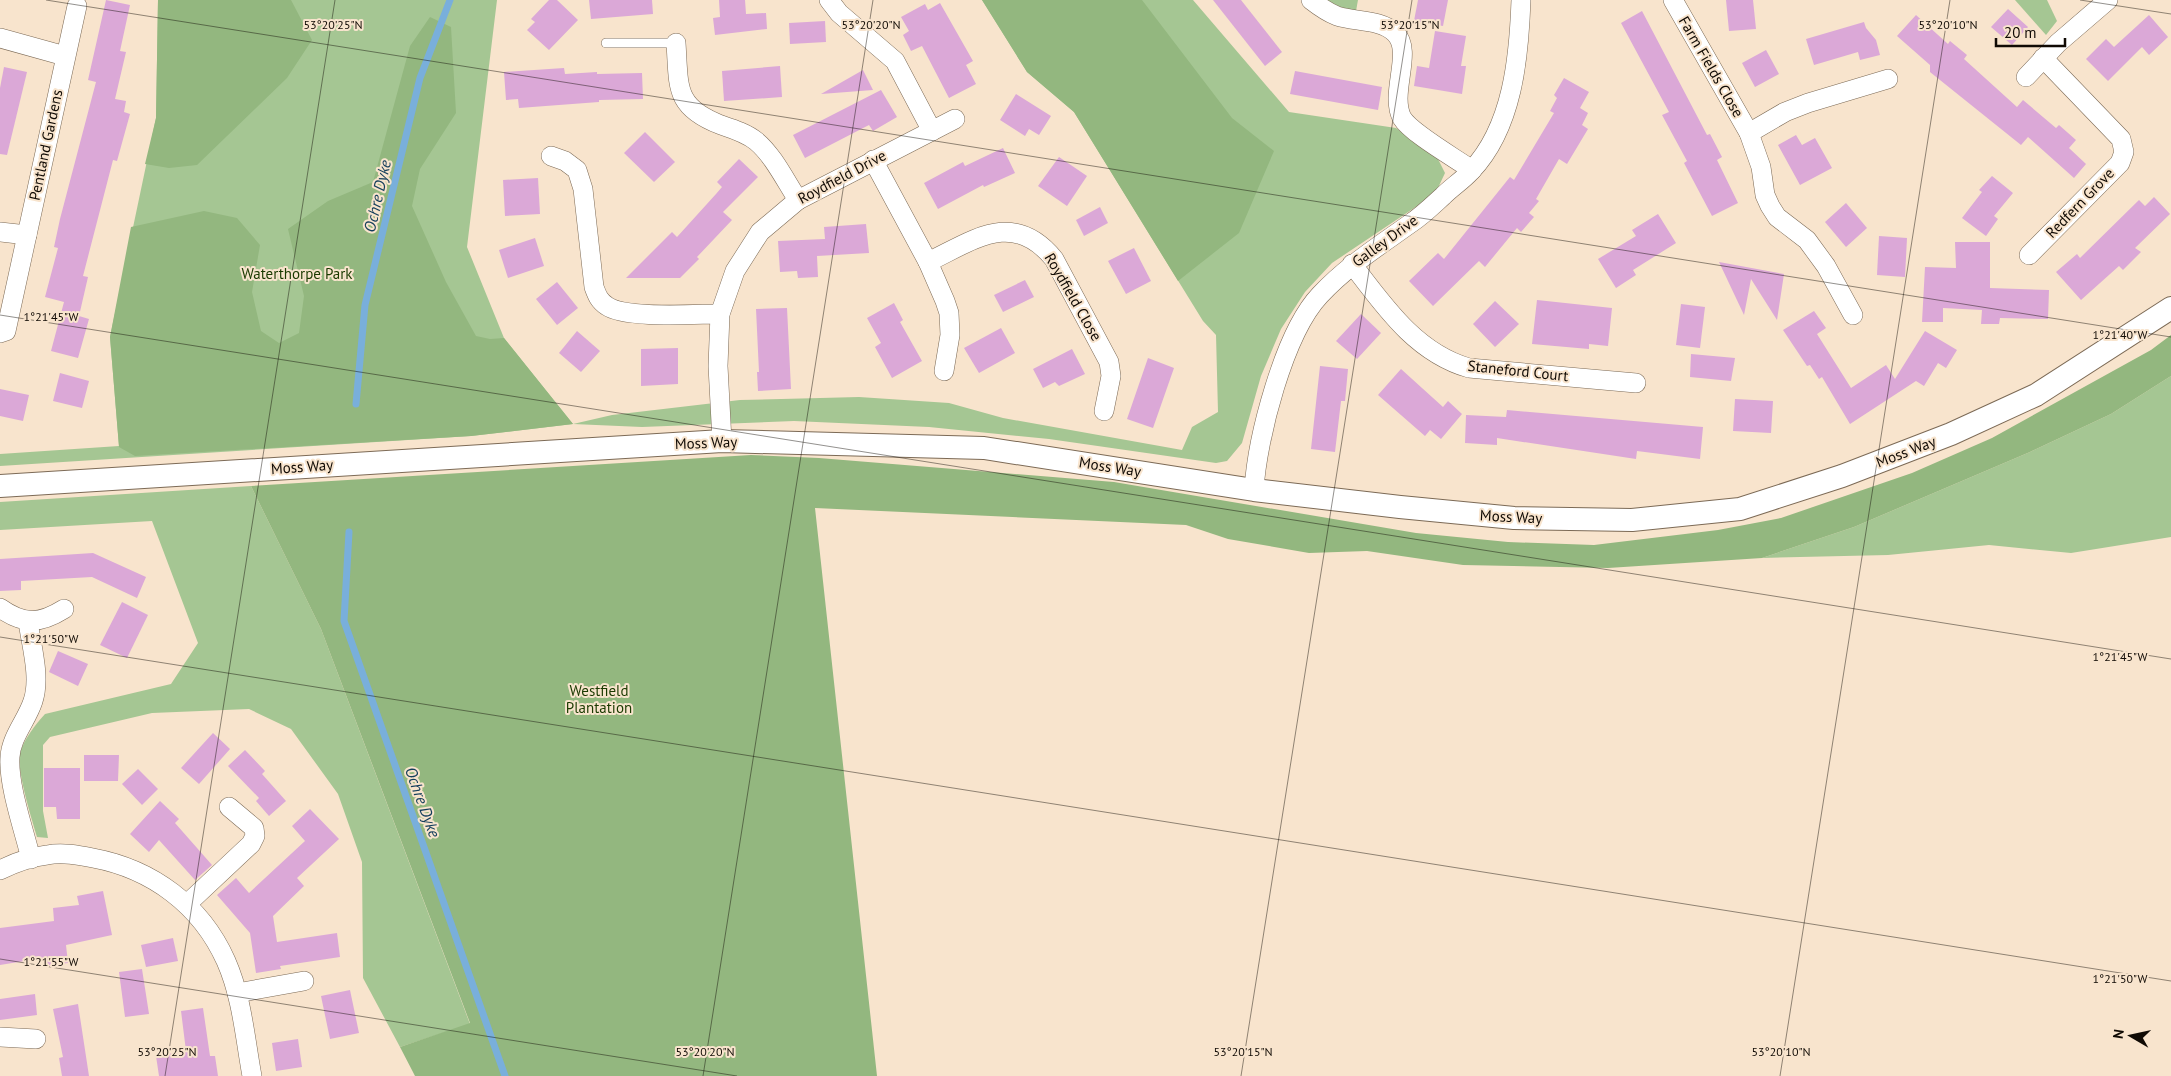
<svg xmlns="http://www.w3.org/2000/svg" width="2171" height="1076" viewBox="0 0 2171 1076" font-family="'PT Sans',sans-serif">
	<rect width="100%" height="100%" fill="#f8e4cd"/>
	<!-- green -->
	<g fill="#a5c693">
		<polygon points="158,0 497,0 467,247 504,338 573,424 612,415 740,400 859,397 949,403 1003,418 1182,450 1192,427 1218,412 1216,335 1203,321 1074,112 1027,72 982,0 1193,0 1289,112 1396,128 1436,155 1445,173 1437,190 1426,200 1332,263 1305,292 1281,329 1261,376 1242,443 1227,461 1216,463 1049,439 929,427 794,421 642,427 573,424 471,436 0,466 0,454 119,446 110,337 156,118"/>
		<polygon points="1323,0 1358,0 1356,11 1328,4"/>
		<polygon points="2015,0 2047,0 2057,21 2046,35"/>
		<polygon points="2171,376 2171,537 2071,553 1989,545 1888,555 1762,558 1854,527 2030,452 2111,414"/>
		<path d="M251,486L321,629L470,1024L400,1047L363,978L362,862L338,794L291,729L249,709L152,713L50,737L43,745V811L48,838L37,837C32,820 16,769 20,753C24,739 35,725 45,714L171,684L198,643L152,521L0,530V502Z"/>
	</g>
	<!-- forest -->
	<g fill="#93b77f">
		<polygon points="158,0 291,0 312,40 287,78 197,165 169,168 145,164 156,118"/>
		<polygon points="982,0 1142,0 1232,118 1274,151 1239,233 1178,281 1074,112 1027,72"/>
		<polygon points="430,17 451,27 456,113 420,169 412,206 446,282 476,336 490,339 504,338 573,424 471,436 135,456 119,447 110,337 131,227 204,211 237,218 260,245 252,292 261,331 279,343 299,333 304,296 288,229 328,201 373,182 410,46"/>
		<polygon points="2171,335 2171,376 2111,414 2030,452 1854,527 1762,558 1608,568 1463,565 1367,551 1309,553 1228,539 1186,525 815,508 877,1076 415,1076 400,1047 470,1023 321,629 251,486 751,455 819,458 1114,482 1416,533 1508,542 1594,545 1718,530 1781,518 1912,473 1992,438 2151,350"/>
	</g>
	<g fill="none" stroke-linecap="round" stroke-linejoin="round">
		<!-- stream -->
		<g stroke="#79afdb" stroke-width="7">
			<polyline points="356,404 365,305 420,78 450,0"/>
			<polyline points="349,532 344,621 505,1076"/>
		</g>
	</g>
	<!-- building -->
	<g fill="#dba8d7">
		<polygon points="106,0 130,5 120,51 126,52 115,99 126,101 124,112 130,114 117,161 113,160 83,276 88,277 79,316 89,319 78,358 51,351 64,302 45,297 58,248 54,247 60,219 96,82 88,80"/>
		<polygon points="549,0 557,0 578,20 549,50 527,30 535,22 531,19"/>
		<polygon points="589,0 652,0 653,14 591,19"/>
		<polygon points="719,0 745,0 746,14 766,13 767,29 715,35 713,18 720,17"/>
		<polygon points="1213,0 1241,0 1282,52 1265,66"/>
		<polygon points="1418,0 1448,0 1443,26 1414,21"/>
		<polygon points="1726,0 1753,0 1756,29 1729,31"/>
		<polygon points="940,3 973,61 966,65 976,84 949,98 922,46 911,51 903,35 909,31 901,17 925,4 928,10"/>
		<polygon points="2008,9 2028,27 2012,45 1991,27"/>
		<polygon points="1642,11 1707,135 1710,134 1722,157 1717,160 1738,203 1712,216 1684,163 1687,161 1662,115 1669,112 1621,23"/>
		<polygon points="1916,15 1948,44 1950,41 1967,55 1964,59 2017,107 2023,100 2056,128 2059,125 2076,140 2069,148 2086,164 2074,178 2028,137 2021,145 1930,72 1930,65 1897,36"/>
		<polygon points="2149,15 2168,37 2149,55 2142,47 2108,81 2086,59 2106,39 2114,47"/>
		<polygon points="825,21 826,42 790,44 789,23"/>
		<polygon points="1864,22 1866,28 1876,40 1880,55 1860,60 1858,52 1814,65 1806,39"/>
		<polygon points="1435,31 1466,36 1461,66 1466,66 1462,94 1414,86 1417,66 1429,68"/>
		<polygon points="1766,50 1779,74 1755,87 1742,63"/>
		<polygon points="780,66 782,97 724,101 722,71"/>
		<polygon points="4,67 27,72 7,155 0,154 0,88"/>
		<polygon points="564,68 565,74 597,72 597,74 642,73 643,99 599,100 599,102 519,108 518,99 506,100 504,72"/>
		<polygon points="863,70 873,90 821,94"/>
		<polygon points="1295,71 1382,87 1378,110 1290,94"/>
		<polygon points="1564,78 1589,92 1580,108 1588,113 1582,125 1588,129 1567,164 1559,159 1536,199 1539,201 1529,213 1534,217 1521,232 1517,228 1485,267 1479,261 1433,306 1409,281 1438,253 1444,259 1510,177 1514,180 1554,113 1550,111 1557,98 1554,95"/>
		<polygon points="881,90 897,117 873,131 869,125 805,158 793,135"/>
		<polygon points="1016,94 1051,116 1039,135 1029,129 1025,136 1000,120"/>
		<polygon points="645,132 675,162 654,182 624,153"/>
		<polygon points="1796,135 1802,145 1815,138 1832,168 1800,185 1778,145"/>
		<polygon points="1003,148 1015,173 984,187 983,185 938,209 924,183 963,162 965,166"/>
		<polygon points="1059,157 1087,176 1067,206 1038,186"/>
		<polygon points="739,159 758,177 723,212 732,220 697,257 699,259 680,278 626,278 672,232 677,237 716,194 722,187 717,182"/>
		<polygon points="1992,176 2013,193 1994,216 1998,219 1986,236 1962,218 1982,192 1979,190"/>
		<polygon points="538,178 540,214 505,216 503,180"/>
		<polygon points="2154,197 2170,214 2135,248 2141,252 2123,270 2119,266 2081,300 2056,272 2077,254 2080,258 2139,200 2145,206"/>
		<polygon points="1846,203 1867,228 1846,247 1825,222"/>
		<polygon points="1100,207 1108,223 1084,236 1076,220"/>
		<polygon points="1658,214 1676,243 1633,270 1636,275 1616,288 1598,259 1636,236 1632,230"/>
		<polygon points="866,224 869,253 817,256 818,277 798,278 797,271 780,272 778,241 825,239 824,227"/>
		<polygon points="1879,236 1907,238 1905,277 1877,275"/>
		<polygon points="535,238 544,266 508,278 499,250"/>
		<polygon points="1955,242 1990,242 1990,288 2049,290 2048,319 2000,318 1999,324 1981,324 1982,310 1943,308 1943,322 1922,322 1925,267 1956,268"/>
		<polygon points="1134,248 1151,281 1126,294 1108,261"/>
		<polygon points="1719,262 1784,274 1777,320 1751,279 1744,315"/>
		<polygon points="1025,280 1034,297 1003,312 994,295"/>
		<polygon points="557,282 578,308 557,325 536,299"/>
		<polygon points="1537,300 1612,308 1608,346 1589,344 1589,349 1532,344"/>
		<polygon points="1495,301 1519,324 1495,347 1473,324"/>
		<polygon points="894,303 903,320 900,322 922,361 892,378 875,347 881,343 867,318"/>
		<polygon points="1681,304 1705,307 1700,348 1676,345"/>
		<polygon points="787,308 791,389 758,391 757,372 759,372 756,309"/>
		<polygon points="1814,311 1826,328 1817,334 1851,388 1886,365 1895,379 1925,331 1957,350 1946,368 1938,363 1924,386 1916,381 1850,424 1822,377 1819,379 1810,365 1807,366 1783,330"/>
		<polygon points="1361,314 1381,333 1357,359 1336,341"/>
		<polygon points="1001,328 1015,353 979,373 964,348"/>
		<polygon points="577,331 600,351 581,372 559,353"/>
		<polygon points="678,348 678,384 641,386 641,349"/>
		<polygon points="1072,349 1085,374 1059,386 1055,382 1043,388 1033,369"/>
		<polygon points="1691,354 1735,358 1731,381 1690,377"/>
		<polygon points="1148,358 1174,368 1153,428 1127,419"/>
		<polygon points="1320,366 1348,369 1345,401 1341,401 1335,452 1311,449"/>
		<polygon points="1401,369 1443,407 1448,401 1462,414 1441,439 1430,430 1425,436 1378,395"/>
		<polygon points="60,373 89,381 82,408 53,401"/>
		<polygon points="0,389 29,395 23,421 0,416"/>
		<polygon points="1735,399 1773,401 1771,433 1733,431"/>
		<polygon points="1507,410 1703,427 1700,459 1637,451 1636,459 1497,438 1497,445 1465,443 1466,415 1506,417"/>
		<polygon points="93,553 146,577 137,598 92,577 21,581 21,590 0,591 0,559"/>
		<polygon points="122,602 148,615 127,658 100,645"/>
		<polygon points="58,651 88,664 78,686 49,672"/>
		<polygon points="213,733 230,749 199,784 181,768"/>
		<polygon points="245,750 265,771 262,774 286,801 269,816 256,801 259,798 228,766"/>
		<polygon points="84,755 119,755 118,781 84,781"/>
		<polygon points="44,768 80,768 80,819 57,819 56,807 44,807"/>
		<polygon points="138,769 158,789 142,805 122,784"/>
		<polygon points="160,801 179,819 175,823 212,865 195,880 159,840 149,852 130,834"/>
		<polygon points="310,809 339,839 297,878 304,886 273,916 277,942 337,933 340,957 280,966 281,969 256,973 250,933 217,895 236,878 249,893 305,841 292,826"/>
		<polygon points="103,891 112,935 66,945 68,963 44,966 43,958 0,965 0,928 54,921 53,908 79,905 77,896"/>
		<polygon points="173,938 178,961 146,967 141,945"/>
		<polygon points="142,969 149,1014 125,1017 119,972"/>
		<polygon points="350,990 359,1033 330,1039 321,996"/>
		<polygon points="35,994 37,1015 0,1020 0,999"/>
		<polygon points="78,1004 89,1076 62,1076 59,1058 63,1057 53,1009"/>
		<polygon points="203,1008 210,1056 215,1056 218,1076 159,1076 156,1056 186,1051 181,1011"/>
		<polygon points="298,1039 302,1067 276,1071 272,1043"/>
	</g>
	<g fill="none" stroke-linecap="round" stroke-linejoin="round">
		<defs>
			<polyline id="service" points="606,43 676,43"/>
			<g id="minor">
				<polyline points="829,0 839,13 895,61 932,131"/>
				<path d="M1311,0C1320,7 1327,12 1337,16C1355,22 1381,19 1395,33C1414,51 1389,93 1402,118C1411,133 1455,158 1472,170"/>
				<polyline points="1673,0 1749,133 1761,167 1765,195 1770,206 1777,217 1807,240 1826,266 1853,315"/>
				<polyline points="0,38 65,56"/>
				<path d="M676,43C679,87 674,107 721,125C733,129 746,133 756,141C773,155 785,180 798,200"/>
				<polyline points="2026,77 2058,43 2108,0"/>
				<polyline points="1749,133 1785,112 1808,103 1888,79"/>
				<path d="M551,156L565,161L577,170L583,189L594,287C597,295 599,301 607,306C625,319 696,314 720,314"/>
				<polyline points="873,160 928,262 945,301 949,313 950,335 944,371"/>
				<polyline points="0,232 27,235"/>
				<polyline points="2029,255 2120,163 2124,152 2121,139 2043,58"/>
				<path d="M928,262C974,240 1013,209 1054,259L1109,362L1111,376L1104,411"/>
				<path d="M1352,264C1384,306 1416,353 1469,368L1636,383"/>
				<polyline points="0,333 6,331 77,6"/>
				<polyline points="722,441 718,366 720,314 735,271 760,232 798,200 955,119"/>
				<path d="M1254,490C1257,438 1284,333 1320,295C1347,266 1379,246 1411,223C1423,215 1433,205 1443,196C1452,187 1463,180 1471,171C1513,127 1519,57 1521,0"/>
				<path d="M0,608C24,625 40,624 64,609"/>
				<path d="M28,621C31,645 41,677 33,701C27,720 11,737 10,757C8,785 24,830 31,859"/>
				<path d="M0,870C14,863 31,857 47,855C62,852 78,855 93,858C152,869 201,905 226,961C242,997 245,1038 252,1076"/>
				<polyline points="187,904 251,844 255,836 254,828 229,807"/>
				<polyline points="237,993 304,981"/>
				<polyline points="0,1037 36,1039"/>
			</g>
			<polyline id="tertiary" points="0,486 722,441 984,448 1254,490 1400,507 1514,518 1632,520 1740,509 1842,476 1951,434 2036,395 2171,308"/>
		</defs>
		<!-- service casing -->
		<use href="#service" stroke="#7c6a56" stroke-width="10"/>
		<!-- minor casing -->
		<use href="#minor" stroke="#7c6a56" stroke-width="20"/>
		<!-- tertiary casing -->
		<use href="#tertiary" stroke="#7c6a56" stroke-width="24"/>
		<!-- service -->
		<use href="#service" stroke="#fff" stroke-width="9"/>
		<!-- minor -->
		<use href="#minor" stroke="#fff" stroke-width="19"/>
		<!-- tertiary -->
		<use href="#tertiary" stroke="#fff" stroke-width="22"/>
	</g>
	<!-- ticks -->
	<path fill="none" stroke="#100a04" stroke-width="1" stroke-opacity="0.45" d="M46,0L2171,337M2080,0L2171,14M0,315L2171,659M0,637L2171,981M0,959L737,1076M165,1076L335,0M703,1076L873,0M1241,1076L1412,0M1780,1076L1950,0"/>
	<g text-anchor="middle" stroke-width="4" stroke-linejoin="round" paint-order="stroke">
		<!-- street labels -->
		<g font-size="15" fill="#100a04" stroke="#f8e4cd">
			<text transform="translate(1711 67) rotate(60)" y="5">Farm Fields Close</text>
			<text transform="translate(46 145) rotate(-78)" y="5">Pentland Gardens</text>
			<text transform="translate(842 177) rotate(-28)" y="5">Roydfield Drive</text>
			<text transform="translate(2080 203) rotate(-46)" y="5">Redfern Grove</text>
			<text transform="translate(1385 241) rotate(-36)" y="5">Galley Drive</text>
			<text transform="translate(1073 297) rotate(60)" y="5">Roydfield Close</text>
			<text transform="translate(1518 371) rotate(6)" y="5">Staneford Court</text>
			<text transform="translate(706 443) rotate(-2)" y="5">Moss Way</text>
			<text transform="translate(1906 452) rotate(-21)" y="5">Moss Way</text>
			<text transform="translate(302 467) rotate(-4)" y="5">Moss Way</text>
			<text transform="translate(1110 467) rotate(9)" y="5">Moss Way</text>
			<text transform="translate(1511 517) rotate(3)" y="5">Moss Way</text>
		</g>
		<!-- park labels -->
		<g font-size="15" fill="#1a3a00" stroke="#f8e4cd">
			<text x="297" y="279">Waterthorpe Park</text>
			<text x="599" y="696">Westfield<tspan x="599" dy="17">Plantation</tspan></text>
		</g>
		<!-- water labels -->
		<g font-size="16" font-style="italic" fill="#133d5b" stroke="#f8e4cd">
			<text transform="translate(377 196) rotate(-77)" y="6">Ochre Dyke</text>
			<text transform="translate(423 802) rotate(70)" y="6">Ochre Dyke</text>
		</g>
	</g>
	<g font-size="12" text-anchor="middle" fill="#100a04" stroke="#f8e4cd" stroke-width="4" stroke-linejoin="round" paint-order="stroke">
		<text x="333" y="29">53°20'25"N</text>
		<text x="871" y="29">53°20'20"N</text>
		<text x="1410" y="29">53°20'15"N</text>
		<text x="1948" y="29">53°20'10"N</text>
		<text x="51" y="321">1°21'45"W</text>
		<text x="2120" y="339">1°21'40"W</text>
		<text x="51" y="643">1°21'50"W</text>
		<text x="2120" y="661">1°21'45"W</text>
		<text x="51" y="966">1°21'55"W</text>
		<text x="2120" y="983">1°21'50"W</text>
		<text x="167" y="1056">53°20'25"N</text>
		<text x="705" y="1056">53°20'20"N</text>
		<text x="1243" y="1056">53°20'15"N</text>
		<text x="1781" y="1056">53°20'10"N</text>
	</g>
	<!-- north arrow -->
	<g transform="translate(2131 1036) rotate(279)" stroke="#f8e4cd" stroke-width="4" paint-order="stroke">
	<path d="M0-4L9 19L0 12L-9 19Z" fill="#100a04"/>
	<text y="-8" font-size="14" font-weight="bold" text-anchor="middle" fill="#100a04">N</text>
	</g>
	<!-- scale -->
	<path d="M1996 38v8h69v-8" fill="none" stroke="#100a04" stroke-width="2.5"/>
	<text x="2004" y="38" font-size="15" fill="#100a04" stroke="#f8e4cd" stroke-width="4" paint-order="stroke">20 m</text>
</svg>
